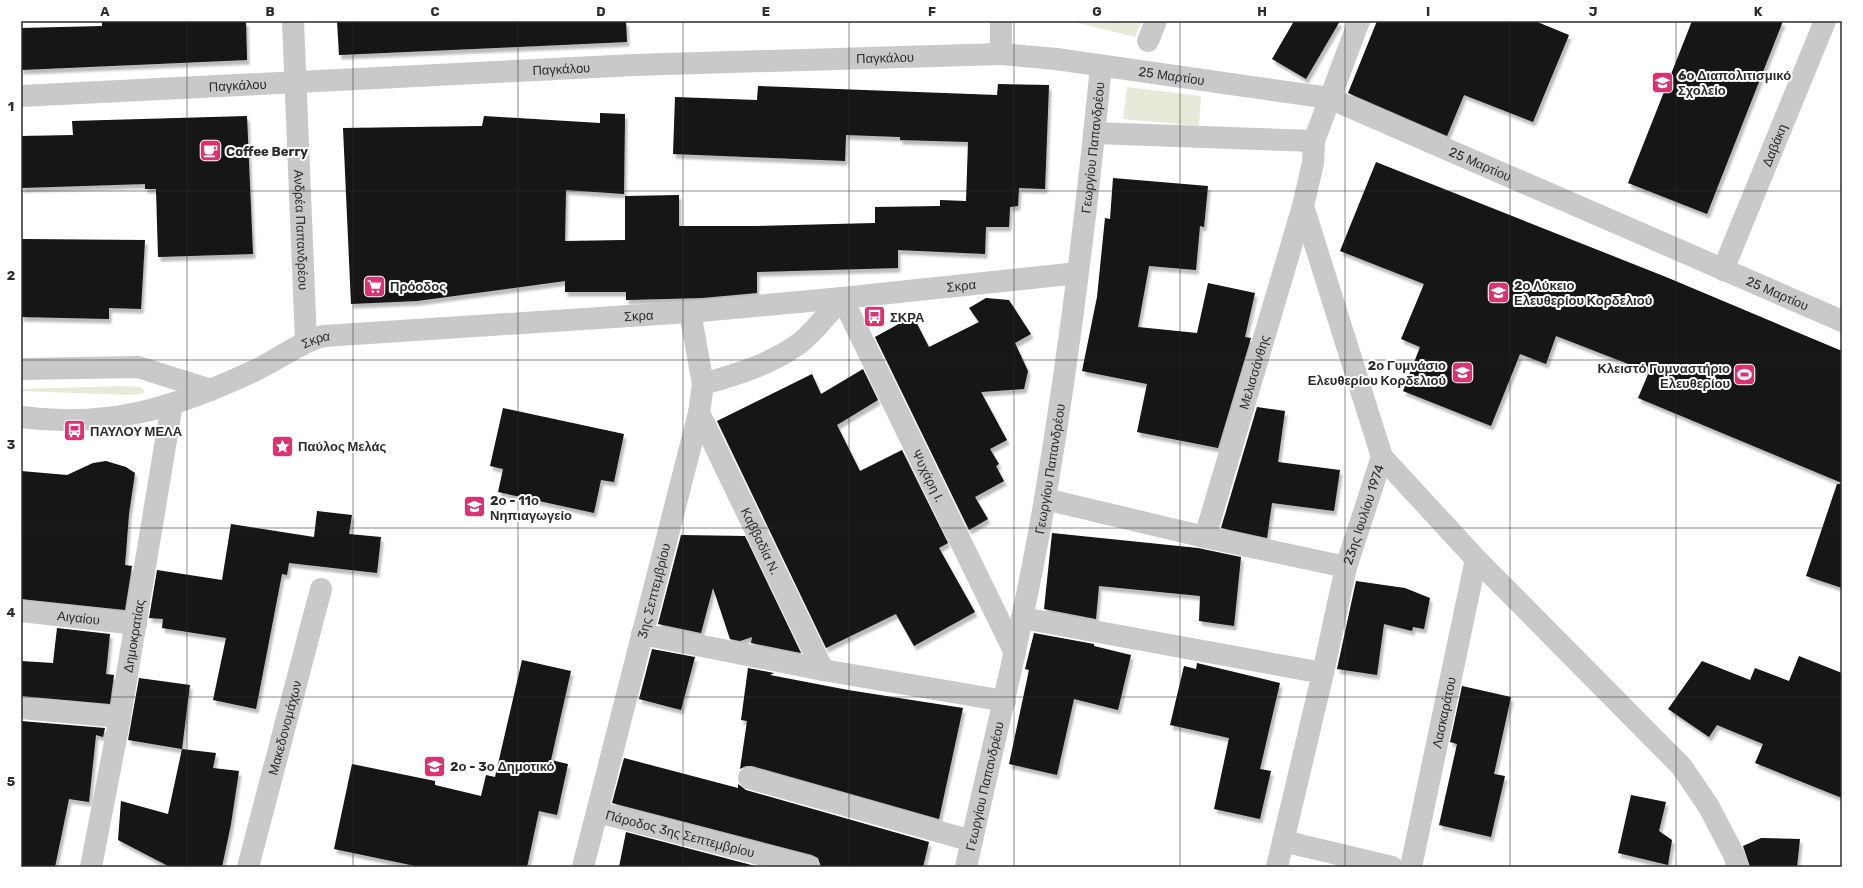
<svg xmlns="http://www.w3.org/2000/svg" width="1863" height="888" viewBox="0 0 1863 888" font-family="Rubik,sans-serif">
	<defs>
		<filter id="shadow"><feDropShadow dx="2.5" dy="4.5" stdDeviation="1" flood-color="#0004"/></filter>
	</defs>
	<rect width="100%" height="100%" fill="#fff"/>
	<!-- green -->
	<g fill="#e7e9d9">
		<polygon points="1070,21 1142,21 1135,37"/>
		<polygon points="1127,87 1201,96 1199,126 1123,119"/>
		<polygon points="124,386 140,387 144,390 144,393 130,395 21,391 21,389"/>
	</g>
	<!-- building -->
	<g fill="#131313" filter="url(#shadow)">
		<polygon points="102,21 246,21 247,60 21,70 21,28 102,26"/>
		<polygon points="337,21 626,21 627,42 339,55"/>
		<polygon points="1294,21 1340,21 1306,79 1272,59"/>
		<polygon points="1377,21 1535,21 1569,35 1533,122 1464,95 1447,136 1348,93"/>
		<polygon points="1692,21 1783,21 1707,214 1628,183"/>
		<polygon points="998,84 1049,85 1045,189 1019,188 1018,206 1010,207 1009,227 986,227 985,254 898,250 898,268 757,272 757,293 702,298 626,300 626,292 565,292 565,281 417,301 351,304 343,128 482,126 484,116 600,123 600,113 625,114 624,194 566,190 565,241 625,240 625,196 679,195 679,226 756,226 875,223 875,207 940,206 940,200 966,201 968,142 900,140 900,137 846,135 845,161 673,154 675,97 757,100 758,86 997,95"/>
		<polygon points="247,116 253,254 158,257 156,189 145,189 145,184 21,188 21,136 73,135 72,121"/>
		<polygon points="1376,162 1666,277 1842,351 1842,483 1638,398 1649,372 1556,336 1546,364 1520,354 1491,426 1403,391 1420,347 1401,339 1424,284 1340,251"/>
		<polygon points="1113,178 1208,186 1204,227 1200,226 1196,270 1149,266 1138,327 1197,333 1208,283 1255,293 1245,337 1251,338 1218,448 1137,432 1147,384 1082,371 1097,297 1105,218 1110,219"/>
		<polygon points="21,239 145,240 141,309 109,308 109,319 21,317"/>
		<polygon points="986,298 1009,300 1031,334 1015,343 1028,371 1024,389 981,392 1007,440 990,449 999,464 996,466 1004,481 975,497 988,519 969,530 875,337 913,316 929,347 979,322 969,308"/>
		<polygon points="863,369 878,400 837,425 860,471 902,450 948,543 939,548 975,612 914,646 896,614 826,648 717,421 812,374 821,394"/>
		<polygon points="1257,407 1285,411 1278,462 1340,470 1334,511 1272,503 1267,538 1221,528"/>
		<polygon points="503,408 624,434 614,482 601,480 594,513 498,492 503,469 490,466"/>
		<polygon points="106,461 126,467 135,473 129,514 125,565 132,566 125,610 21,599 21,471 67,475 93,463"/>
		<polygon points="1837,484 1842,484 1842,588 1806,576"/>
		<polygon points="317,511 352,515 349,534 381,537 377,573 289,563 287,575 282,574 256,709 213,700 226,638 162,628 163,619 149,618 157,570 222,580 231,524 314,537"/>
		<polygon points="1052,533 1198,548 1241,557 1234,626 1199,621 1200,596 1099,586 1096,619 1044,609"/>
		<polygon points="681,535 745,536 801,653 751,643 752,637 740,641 730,639 713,588 701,633 658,624"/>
		<polygon points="1356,581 1405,588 1430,598 1424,629 1413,627 1412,631 1384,624 1377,675 1337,669"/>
		<polygon points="57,628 110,634 106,674 114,675 110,704 21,696 21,661 53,663"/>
		<polygon points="1034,633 1094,644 1094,646 1131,655 1118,710 1074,699 1057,775 1009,764 1029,670 1025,669"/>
		<polygon points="652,649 695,657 681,710 639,699"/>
		<polygon points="1799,656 1842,673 1842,798 1755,763 1763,744 1717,725 1709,737 1668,709 1702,661 1750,680 1755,668 1789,681"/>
		<polygon points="522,660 571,671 551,760 568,764 557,815 539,811 527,867 420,867 334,849 352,764 435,781 435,785 481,796 486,775 495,777"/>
		<polygon points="1197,663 1280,683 1260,769 1271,771 1260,819 1214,809 1229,738 1170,725 1184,666 1196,669"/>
		<polygon points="748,668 774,673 770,675 848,690 963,708 939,819 752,766 746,766 740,769 747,721 741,720"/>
		<polygon points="139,678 190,685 182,749 128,740"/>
		<polygon points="1462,686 1511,697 1494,774 1505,776 1491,837 1439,825 1457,744 1450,742"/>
		<polygon points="21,721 105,728 103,737 96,735 89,802 69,799 55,867 21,867"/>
		<polygon points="182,749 216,753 213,768 239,771 231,824 222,867 170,867 118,840 121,801 168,814"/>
		<polygon points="624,758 738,788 738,784 746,790 929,842 923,867 821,867 818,858 812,855 612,803"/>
		<polygon points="1631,795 1666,802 1659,831 1672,840 1668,865 1618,853"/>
		<polygon points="626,832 759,867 619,867"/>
		<polygon points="1761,838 1800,839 1797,867 1750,867 1743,846"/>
	</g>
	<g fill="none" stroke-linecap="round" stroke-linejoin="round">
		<!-- minor -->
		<g stroke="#c9c9c9" stroke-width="22">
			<path id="s1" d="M293,21L306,342"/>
			<polyline points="1001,21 1001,54"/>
			<polyline points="1148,41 1156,21"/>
			<path id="s2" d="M21,96L634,65L1001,54L1056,59L1329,98L1842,321"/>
			<polyline points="1094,133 1314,141"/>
			<path id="s3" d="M1723,270L1825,21"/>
			<polyline points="21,369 138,367 211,390"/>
			<path id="s4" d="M703,384C735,375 769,365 797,345C812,335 829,312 842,298L1015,653"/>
			<path id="s5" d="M699,413L823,670"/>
			<path id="s6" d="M21,417C110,429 177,407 256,370C279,359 300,342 324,336L690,312L842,298L1078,273"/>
			<polyline points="1382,457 1476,559 1682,767 1709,807 1734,855 1738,867"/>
			<polyline points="1045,499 1205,537 1346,567"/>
			<path id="s7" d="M1205,537L1303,206"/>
			<path id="s8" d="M21,611L136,624"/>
			<polyline points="1022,618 1323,673"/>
			<polyline points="642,634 823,670 1005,701"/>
			<polyline points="21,708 120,717"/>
			<polyline points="749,778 972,841"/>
			<path id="s9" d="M598,812L809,867"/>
			<polyline points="1283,841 1392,867"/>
			<path id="s10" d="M91,867L120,717L172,404"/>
			<path id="s11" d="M248,867L321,589"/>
			<path id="s12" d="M583,867L699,413L703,384L690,312"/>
			<path id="s13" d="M966,867C993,744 1024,623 1045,499C1069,356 1087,210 1101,66"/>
			<path id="s14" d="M1277,867L1323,673L1346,567L1382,457L1303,206L1313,163L1314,141L1359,21"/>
			<path id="s15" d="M1411,867L1476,559"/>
		</g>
	</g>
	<!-- grid -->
	<path fill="none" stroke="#2c2c2c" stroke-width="1" stroke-opacity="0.55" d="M187,21V867M353,21V867M518,21V867M683,21V867M849,21V867M1014,21V867M1180,21V867M1345,21V867M1510,21V867M1676,21V867M21,191H1842M21,360H1842M21,528H1842M21,697H1842"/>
	<!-- icons -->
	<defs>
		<symbol id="school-square" viewBox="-11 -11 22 22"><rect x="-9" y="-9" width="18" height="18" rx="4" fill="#e03073" stroke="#fff"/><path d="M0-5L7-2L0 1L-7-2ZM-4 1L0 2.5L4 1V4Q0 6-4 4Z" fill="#fff"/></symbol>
		<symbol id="cafe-square" viewBox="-11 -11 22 22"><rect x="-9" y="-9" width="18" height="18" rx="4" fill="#e03073" stroke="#fff"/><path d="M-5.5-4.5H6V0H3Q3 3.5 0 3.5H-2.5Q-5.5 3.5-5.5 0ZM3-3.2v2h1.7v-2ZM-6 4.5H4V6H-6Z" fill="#fff"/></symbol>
		<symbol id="supermarket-square" viewBox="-11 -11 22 22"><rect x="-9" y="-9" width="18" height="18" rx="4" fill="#e03073" stroke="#fff"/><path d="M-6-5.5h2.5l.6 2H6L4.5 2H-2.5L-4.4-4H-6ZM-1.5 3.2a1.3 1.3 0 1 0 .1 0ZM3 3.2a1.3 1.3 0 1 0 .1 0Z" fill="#fff"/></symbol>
		<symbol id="bus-square" viewBox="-11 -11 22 22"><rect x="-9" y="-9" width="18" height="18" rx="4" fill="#e03073" stroke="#fff"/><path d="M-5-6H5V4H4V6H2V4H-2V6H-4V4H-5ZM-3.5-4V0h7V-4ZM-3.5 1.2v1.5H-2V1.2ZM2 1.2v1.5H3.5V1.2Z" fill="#fff"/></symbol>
		<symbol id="stadium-square" viewBox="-11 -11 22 22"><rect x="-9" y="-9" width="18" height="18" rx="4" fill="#e03073" stroke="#fff"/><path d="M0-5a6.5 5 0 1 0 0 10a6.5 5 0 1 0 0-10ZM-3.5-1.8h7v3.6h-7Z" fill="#fff"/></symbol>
		<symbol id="sight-square" viewBox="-11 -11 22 22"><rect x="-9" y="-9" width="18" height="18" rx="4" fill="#e03073" stroke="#fff"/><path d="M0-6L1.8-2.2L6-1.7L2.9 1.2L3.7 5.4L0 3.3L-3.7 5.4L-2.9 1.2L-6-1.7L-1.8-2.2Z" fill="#fff"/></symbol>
	</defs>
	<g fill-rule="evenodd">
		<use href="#school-square" x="1650" y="70" width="25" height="25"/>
		<use href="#cafe-square" x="198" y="138" width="25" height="25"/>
		<use href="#supermarket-square" x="362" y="274" width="25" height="25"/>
		<use href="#school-square" x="1486" y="280" width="25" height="25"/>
		<use href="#bus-square" x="862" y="304" width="25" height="25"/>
		<use href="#school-square" x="1450" y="360" width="25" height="25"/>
		<use href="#stadium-square" x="1732" y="362" width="25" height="25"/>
		<use href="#bus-square" x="62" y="418" width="25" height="25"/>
		<use href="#sight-square" x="270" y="434" width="25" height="25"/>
		<use href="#school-square" x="462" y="494" width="25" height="25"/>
		<use href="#school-square" x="422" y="754" width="25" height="25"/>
	</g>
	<g text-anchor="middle" stroke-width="4" stroke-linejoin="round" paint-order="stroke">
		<!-- street labels -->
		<g font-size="13" fill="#2c2c2c" stroke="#fff">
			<text dy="5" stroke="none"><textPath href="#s2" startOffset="865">Παγκάλου</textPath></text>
			<text dy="5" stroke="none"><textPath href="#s2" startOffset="541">Παγκάλου</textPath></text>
			<text dy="5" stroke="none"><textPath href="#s2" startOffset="1153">25 Μαρτίου</textPath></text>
			<text dy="5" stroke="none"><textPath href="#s2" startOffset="217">Παγκάλου</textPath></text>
			<text dy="5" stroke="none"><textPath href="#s3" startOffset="135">Δαβάκη</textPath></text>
			<text dy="5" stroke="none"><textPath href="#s13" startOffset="731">Γεωργίου Παπανδρέου</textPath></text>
			<text dy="5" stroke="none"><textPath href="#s2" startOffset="1477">25 Μαρτίου</textPath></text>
			<text dy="5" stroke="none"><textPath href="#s1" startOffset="209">Ανδρέα Παπανδρέου</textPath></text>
			<text dy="5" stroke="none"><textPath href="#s6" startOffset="959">Σκρα</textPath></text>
			<text dy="5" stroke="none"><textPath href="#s2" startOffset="1801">25 Μαρτίου</textPath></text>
			<text dy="5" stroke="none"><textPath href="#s6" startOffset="635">Σκρα</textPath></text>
			<text dy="5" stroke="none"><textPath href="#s6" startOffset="311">Σκρα</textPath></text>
			<text dy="5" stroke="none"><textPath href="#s7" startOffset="172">Μελισσάνθης</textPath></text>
			<text dy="5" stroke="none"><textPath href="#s13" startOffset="407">Γεωργίου Παπανδρέου</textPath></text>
			<text dy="5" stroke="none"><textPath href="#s4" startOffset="365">Ψυχάρη Ι.</textPath></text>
			<text dy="5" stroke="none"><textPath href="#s14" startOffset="363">23ης Ιουλίου 1974</textPath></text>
			<text dy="5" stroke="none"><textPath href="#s5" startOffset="142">Καββαδία Ν.</textPath></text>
			<text dy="5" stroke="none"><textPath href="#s12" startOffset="285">3ης Σεπτεμβρίου</textPath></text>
			<text dy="5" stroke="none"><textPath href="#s8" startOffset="58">Αιγαίου</textPath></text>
			<text dy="5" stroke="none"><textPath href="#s10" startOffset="235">Δημοκρατίας</textPath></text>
			<text dy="5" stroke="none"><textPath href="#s15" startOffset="158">Λασκαράτου</textPath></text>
			<text dy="5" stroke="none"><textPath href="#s11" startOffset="144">Μακεδονομάχων</textPath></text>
			<text dy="5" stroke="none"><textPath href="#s13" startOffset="83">Γεωργίου Παπανδρέου</textPath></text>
			<text dy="5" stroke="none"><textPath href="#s9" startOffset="85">Πάροδος 3ης Σεπτεμβρίου</textPath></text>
		</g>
		<!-- poi labels -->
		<g font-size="13" font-weight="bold" fill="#2c2c2c" stroke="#fff" text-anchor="start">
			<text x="1678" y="80">6ο Διαπολιτισμικό<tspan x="1678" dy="15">Σχολείο</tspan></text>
			<text x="226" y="156">Coffee Berry</text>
			<text x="1514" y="290">2ο Λύκειο<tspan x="1514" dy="15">Ελευθερίου Κορδελιού</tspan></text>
			<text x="390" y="291">Πρόοδος</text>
			<text x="890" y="322">ΣΚΡΑ</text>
			<text x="1446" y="370" text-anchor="end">2ο Γυμνάσιο<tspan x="1446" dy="15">Ελευθερίου Κορδελιού</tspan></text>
			<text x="1730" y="373" text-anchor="end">Κλειστό Γυμναστήριο<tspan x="1730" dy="15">Ελευθερίου</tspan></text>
			<text x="90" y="436">ΠΑΥΛΟΥ ΜΕΛΑ</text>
			<text x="298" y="451">Παύλος Μελάς</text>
			<text x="490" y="505">2ο - 11ο<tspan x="490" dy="15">Νηπιαγωγείο</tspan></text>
			<text x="450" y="771">2ο - 3ο Δημοτικό</text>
		</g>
	</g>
	<!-- border -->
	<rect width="1863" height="888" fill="none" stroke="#ffffff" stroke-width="44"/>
	<rect x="22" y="22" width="1819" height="844" fill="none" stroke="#2c2c2c" stroke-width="1.5"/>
	<g font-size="13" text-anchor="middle" font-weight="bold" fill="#2c2c2c">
		<text x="105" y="16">A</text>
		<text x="270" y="16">B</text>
		<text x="435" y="16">C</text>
		<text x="601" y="16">D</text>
		<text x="766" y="16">E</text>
		<text x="932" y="16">F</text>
		<text x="1097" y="16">G</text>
		<text x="1262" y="16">H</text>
		<text x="1428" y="16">I</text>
		<text x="1593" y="16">J</text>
		<text x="1758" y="16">K</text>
		<text x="11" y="111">1</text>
		<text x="11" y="280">2</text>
		<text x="11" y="449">3</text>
		<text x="11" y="617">4</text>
		<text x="11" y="786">5</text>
	</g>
</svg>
